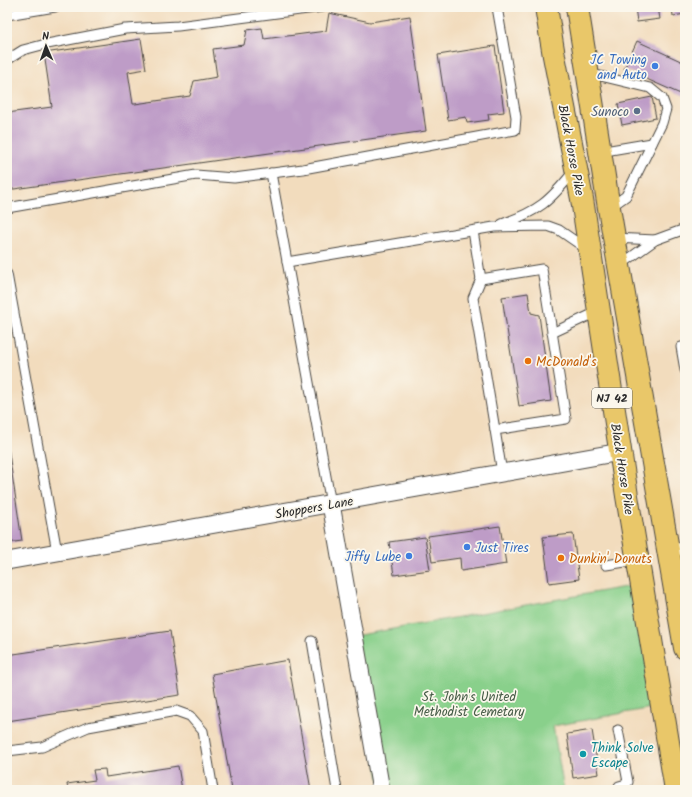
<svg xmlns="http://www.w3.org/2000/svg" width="692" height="797" viewBox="0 0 692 797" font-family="Kalam,sans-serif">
	<rect width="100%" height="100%" fill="#fbf7ec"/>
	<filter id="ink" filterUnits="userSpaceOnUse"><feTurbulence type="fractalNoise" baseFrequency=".025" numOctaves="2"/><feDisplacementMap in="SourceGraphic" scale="8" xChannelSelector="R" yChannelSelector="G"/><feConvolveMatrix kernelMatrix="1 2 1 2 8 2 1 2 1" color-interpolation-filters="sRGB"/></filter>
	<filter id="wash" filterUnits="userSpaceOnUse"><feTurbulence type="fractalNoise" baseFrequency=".012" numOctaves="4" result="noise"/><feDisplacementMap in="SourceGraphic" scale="16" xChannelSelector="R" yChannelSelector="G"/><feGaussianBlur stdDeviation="0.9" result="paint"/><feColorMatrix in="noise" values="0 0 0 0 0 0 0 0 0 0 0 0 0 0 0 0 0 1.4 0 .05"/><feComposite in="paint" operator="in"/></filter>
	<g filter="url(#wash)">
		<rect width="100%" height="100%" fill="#f2dcbd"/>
		<!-- green -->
		<polygon fill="#89d08b" stroke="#5a7e5b" points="642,584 662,706 553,726 564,790 381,790 354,636"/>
		<g id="blocks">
			<!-- building -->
			<g fill="#be9cc7">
				<polygon points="635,7 658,7 660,19 637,22"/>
				<polygon points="672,7 685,7 685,14 673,16"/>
				<polygon points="329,13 370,22 410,16 426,131 7,190 7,113 52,107 44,53 141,39 146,69 128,72 133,104 135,104 190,96 194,81 217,77 213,49 244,45 247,30 262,28 264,39 326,31"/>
				<polygon points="637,41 685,63 685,96 624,69"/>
				<polygon points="495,46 504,112 488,114 489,120 467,123 466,117 448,120 438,55"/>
				<polygon points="652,97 656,118 622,125 618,104"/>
				<polygon points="528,293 531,313 539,315 551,401 519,406 502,297"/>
				<polygon points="7,440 22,541 7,543"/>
				<polygon points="500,526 506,564 461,571 460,558 432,562 428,536"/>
				<polygon points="573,534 579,579 549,583 543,537"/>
				<polygon points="425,537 430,570 394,575 389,542"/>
				<polygon points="170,631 180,695 7,721 7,655"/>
				<polygon points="288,660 311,790 232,790 212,674"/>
				<polygon points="592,730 599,774 573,778 567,734"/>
				<polygon points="178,766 182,790 68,790 67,784 95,780 93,770 105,769 106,777"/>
			</g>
		</g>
	</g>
	<g filter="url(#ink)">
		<use href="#blocks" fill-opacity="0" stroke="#494641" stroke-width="1"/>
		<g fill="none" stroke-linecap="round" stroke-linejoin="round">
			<defs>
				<g id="service">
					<polyline points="7,15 55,7"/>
					<polyline points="7,60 23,50 42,45 125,29 178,26 323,7"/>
					<polyline points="588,73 650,88 662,98 666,109 662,123 626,196 609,208"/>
					<polyline points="599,152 652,143"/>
					<polyline points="271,173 331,504"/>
					<polyline points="7,208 196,175 234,178 303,169 515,130 516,117 497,7"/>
					<path d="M502,224C539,211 550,201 574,171"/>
					<polyline points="473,231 481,279"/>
					<polyline points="614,238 655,240"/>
					<polyline points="287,262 494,227 548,226 559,230 588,250"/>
					<polyline points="619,266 655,240 685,229"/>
					<polygon points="542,269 566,419 495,430 473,298 481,279"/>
					<polyline points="7,274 57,552"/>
					<polyline points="552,333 599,311"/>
					<polyline points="685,346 681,347 685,370"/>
					<polyline points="495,430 502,473"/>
					<polyline points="670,542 680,550 685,552"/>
					<polyline points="606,565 638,560"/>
					<polyline points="312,641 337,790"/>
					<polyline points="7,751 42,747 88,727 176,711 190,716 203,731 213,790"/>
					<polyline points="617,790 619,786 626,784 628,782 618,730"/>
				</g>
				<g id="minor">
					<polyline points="331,504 381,790"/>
					<polyline points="7,561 620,452"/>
				</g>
				<g id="trunk">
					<polyline points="546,7 554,56 582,199 627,496 676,790"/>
					<polyline points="577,7 609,208 685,648"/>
				</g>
			</defs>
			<!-- service casing -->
			<use href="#service" stroke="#494641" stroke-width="11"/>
			<!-- minor casing -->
			<use href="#minor" stroke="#494641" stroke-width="19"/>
			<!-- trunk casing -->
			<use href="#trunk" stroke="#494641" stroke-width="24"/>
			<!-- service -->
			<use href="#service" stroke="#fff" stroke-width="9"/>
			<!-- minor -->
			<use href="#minor" stroke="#fff" stroke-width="17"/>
			<!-- trunk -->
			<use href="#trunk" stroke="#e9c769" stroke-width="22"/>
		</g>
	</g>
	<!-- markers -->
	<g fill="#3f7fe0" stroke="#fbf7ec" stroke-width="1.5">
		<circle cx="655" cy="66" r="4"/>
		<circle cx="467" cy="547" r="4"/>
		<circle cx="409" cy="556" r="4"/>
	</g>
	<circle fill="#5c6f8a" stroke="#fbf7ec" stroke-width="1.5" cx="637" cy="111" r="4"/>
	<g fill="#e8710a" stroke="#fbf7ec" stroke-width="1.5">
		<circle cx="528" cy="361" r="4"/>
		<circle cx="561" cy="558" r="4"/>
	</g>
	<circle fill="#0f9aa8" stroke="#fbf7ec" stroke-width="1.5" cx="583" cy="754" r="4"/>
	<g text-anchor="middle" stroke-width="3.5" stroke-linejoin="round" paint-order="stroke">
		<!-- shield labels -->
		<rect fill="#fbf7ec" stroke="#696865" stroke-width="1" x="592" y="388" width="40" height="20" rx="3"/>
		<g font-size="12" font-weight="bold" fill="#2b2b2b">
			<text x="612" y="402">NJ 42</text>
		</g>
		<!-- shop labels -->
		<g font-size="13" fill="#366cbe" stroke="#fbf7ec" text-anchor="end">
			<text x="647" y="64">JC Towing<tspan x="647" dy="15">and Auto</tspan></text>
			<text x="475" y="552" text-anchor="start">Just Tires</text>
			<text x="401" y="561">Jiffy Lube</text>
		</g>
		<!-- service labels -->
		<g font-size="13" fill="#4e5e75" stroke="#fbf7ec" text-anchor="end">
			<text x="629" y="116">Sunoco</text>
		</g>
		<!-- street labels -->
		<g font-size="13" fill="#2b2b2b" stroke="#fbf7ec">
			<text transform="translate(572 150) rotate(79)" y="5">Black Horse Pike</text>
			<text transform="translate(623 469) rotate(81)" y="5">Black Horse Pike</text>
			<text transform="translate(314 507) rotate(-10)" y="5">Shoppers Lane</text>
		</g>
		<!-- food labels -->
		<g font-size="13" fill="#c56008" stroke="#fbf7ec" text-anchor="start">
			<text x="536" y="366">McDonald's</text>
			<text x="569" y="563">Dunkin' Donuts</text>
		</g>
		<!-- park labels -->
		<g font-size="13" fill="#475d48" stroke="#fbf7ec">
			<text x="469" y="701">St. John's United<tspan x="469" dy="15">Methodist Cemetary</tspan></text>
		</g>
		<!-- culture labels -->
		<g font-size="13" fill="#0d838f" stroke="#fbf7ec" text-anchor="start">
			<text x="591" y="752">Think Solve<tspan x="591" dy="15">Escape</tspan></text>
		</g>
	</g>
	<!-- margin -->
	<rect width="692" height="797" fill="none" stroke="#fbf7ec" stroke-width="24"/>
	<!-- north arrow -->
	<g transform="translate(46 46) rotate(358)" stroke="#fbf7ec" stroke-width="3" paint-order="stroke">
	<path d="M0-3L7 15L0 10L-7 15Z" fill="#2b2b2b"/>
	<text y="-6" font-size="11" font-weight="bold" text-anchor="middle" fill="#2b2b2b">N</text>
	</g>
</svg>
